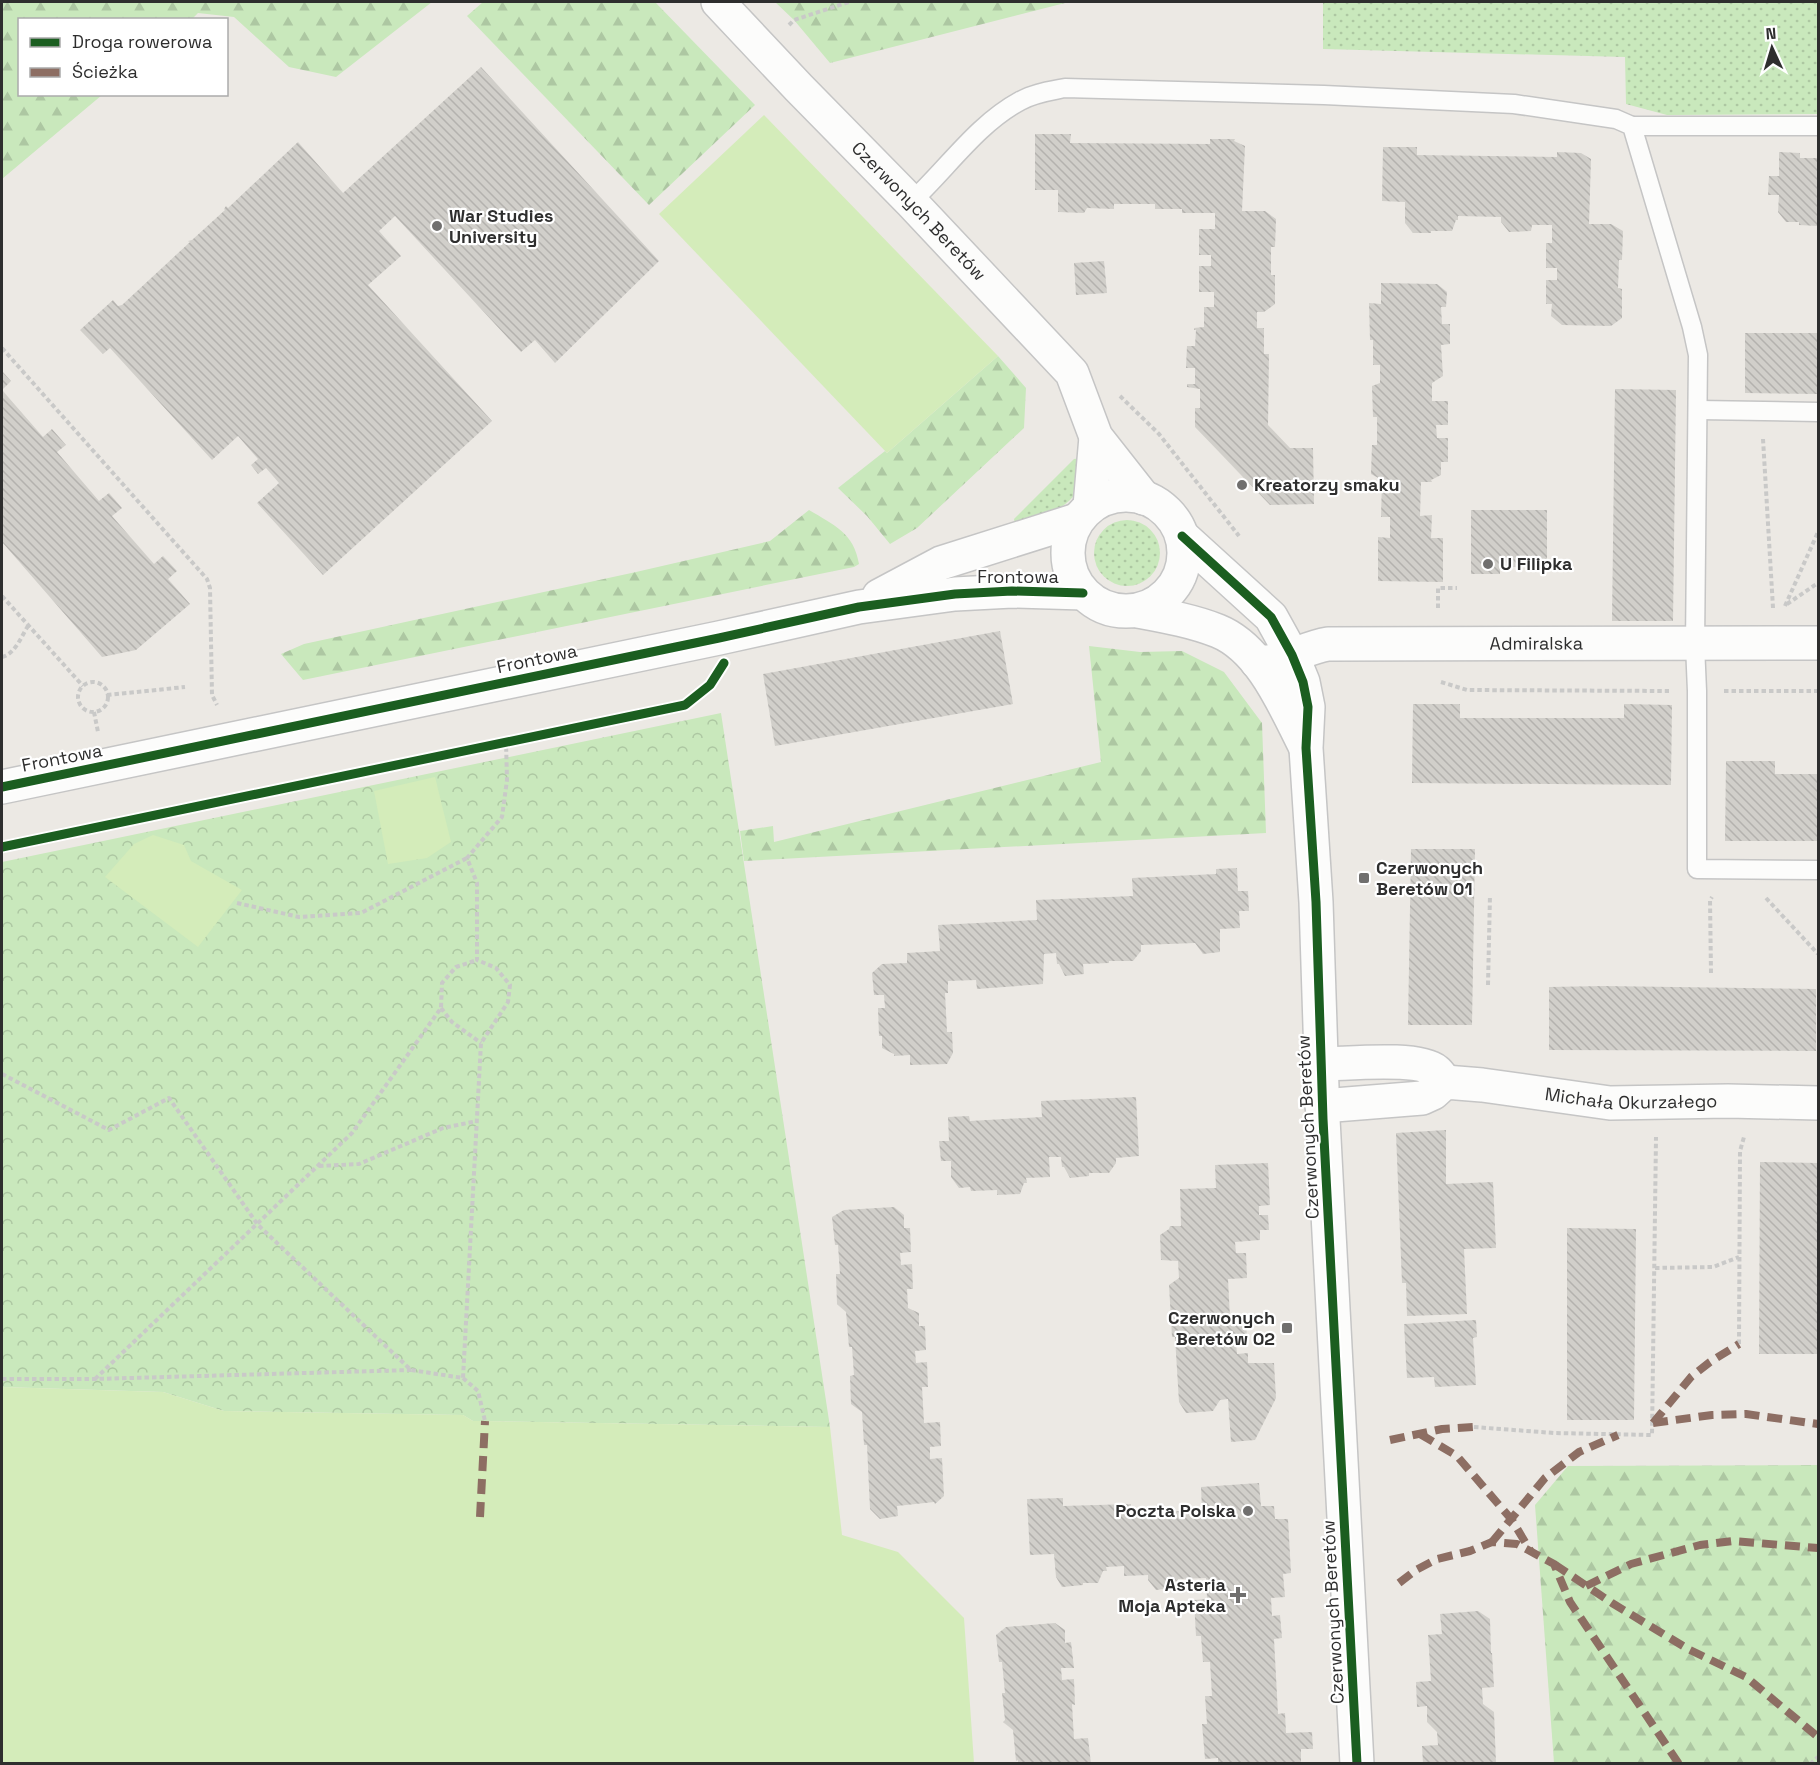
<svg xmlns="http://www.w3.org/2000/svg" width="1820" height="1765" viewBox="0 0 1820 1765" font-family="'Space Grotesk',sans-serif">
	<defs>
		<pattern id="grass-dots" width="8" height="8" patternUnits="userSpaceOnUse" patternTransform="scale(1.5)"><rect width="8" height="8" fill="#c9e8bc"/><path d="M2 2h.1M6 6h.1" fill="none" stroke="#adc7a2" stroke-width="1.8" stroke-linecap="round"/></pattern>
		<pattern id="forest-firs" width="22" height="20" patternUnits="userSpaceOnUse" patternTransform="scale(1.5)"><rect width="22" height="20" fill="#c9e8bc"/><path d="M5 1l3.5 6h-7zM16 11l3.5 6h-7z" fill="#adc7a2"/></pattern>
		<pattern id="park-crowns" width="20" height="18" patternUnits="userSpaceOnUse" patternTransform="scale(1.5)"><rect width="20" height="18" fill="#c9e8bc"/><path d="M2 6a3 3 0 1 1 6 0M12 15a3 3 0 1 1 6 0" fill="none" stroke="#adc7a2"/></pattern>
		<pattern id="building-back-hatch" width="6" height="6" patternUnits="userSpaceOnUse" patternTransform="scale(1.5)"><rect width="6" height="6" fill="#d1cfca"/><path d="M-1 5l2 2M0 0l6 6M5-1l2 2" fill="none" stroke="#b4b2ae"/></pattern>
	</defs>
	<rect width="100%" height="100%" fill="#ece9e4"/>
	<!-- grass -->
	<g fill="url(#grass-dots)">
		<polygon points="1323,2 1818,2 1818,114 1667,115 1626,104 1625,57 1323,49"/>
		<path d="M1081,458C1081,467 1082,479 1079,487C1069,511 1037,517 1015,525L1014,519L1074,459Z"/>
		<circle cx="1127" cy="553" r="33"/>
	</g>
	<!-- forest -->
	<g fill="url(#forest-firs)">
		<polygon points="2,2 432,2 336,77 289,67 234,17 198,13 191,20 20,20 20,94 102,95 2,179"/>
		<polygon points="483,2 655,2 755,105 649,205 467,16"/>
		<polygon points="775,2 1069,2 830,63 794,20"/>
		<polygon points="998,356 1026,388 1024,428 917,528 890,544 867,516 838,488 885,451 887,453"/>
		<path d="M809,510C834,525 854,533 859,564L854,567L303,680L281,654L304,644L636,572L770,541Z"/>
		<polygon points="1089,646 1140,652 1182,651 1224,672 1262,723 1266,833 744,861 740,831 773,826 774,842 1101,762"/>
		<polygon points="1818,1465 1818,1763 1554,1763 1535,1505 1568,1466"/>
	</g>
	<!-- park -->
	<polygon fill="url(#park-crowns)" points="721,713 830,1427 485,1421 473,1421 463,1415 224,1411 163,1392 2,1387 2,862"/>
	<!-- pitch -->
	<g fill="#d4ecba">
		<polygon points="764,115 998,356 887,453 659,214"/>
		<polygon points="435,777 451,842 427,858 388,864 374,791"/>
		<polygon points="153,835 184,845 191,861 242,890 198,947 105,877 134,844"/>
		<polygon points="2,1387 163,1392 224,1411 463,1415 473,1421 485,1421 830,1427 842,1535 898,1552 964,1618 974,1763 2,1763"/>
	</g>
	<!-- building -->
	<g fill="url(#building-back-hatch)">
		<polygon points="481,67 659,261 555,363 535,340 521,352 395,216 379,231 401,256 368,285 492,421 323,575 257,503 279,483 266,468 258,474 251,465 258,459 238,436 212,460 110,348 103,354 80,330 113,300 118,306 122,305 190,242 188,241 192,240 225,210 224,209 226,206 228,208 298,142 343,193"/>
		<polygon points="1035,134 1071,134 1070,143 1210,144 1210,139 1235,139 1234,141 1245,146 1242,211 1265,211 1276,219 1275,247 1271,247 1271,275 1275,275 1275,304 1264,312 1257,312 1257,328 1264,328 1264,354 1269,354 1268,425 1290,448 1313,448 1314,504 1270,505 1195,427 1195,408 1200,408 1200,389 1187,387 1187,384 1195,384 1195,368 1186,368 1187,346 1195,346 1196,330 1194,330 1194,328 1204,327 1204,307 1214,307 1214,292 1199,292 1199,266 1211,266 1211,255 1199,255 1199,229 1215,229 1215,213 1182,213 1182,209 1155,209 1155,204 1114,204 1114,209 1087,208 1084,213 1058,212 1058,190 1035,190"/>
		<polygon points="1383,147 1417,147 1417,155 1557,157 1557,152 1581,153 1591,159 1589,224 1611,224 1623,231 1622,260 1619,260 1618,288 1622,289 1622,318 1611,326 1562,325 1551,316 1552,304 1546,304 1546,280 1557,280 1557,268 1546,268 1546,243 1552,243 1552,225 1532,225 1531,231 1509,232 1501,222 1501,217 1458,216 1458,220 1456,220 1452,231 1431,231 1431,233 1413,233 1405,223 1405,202 1382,201"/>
		<polygon points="1779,152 1800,153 1800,158 1818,158 1818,226 1799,225 1799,222 1786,222 1778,212 1779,195 1768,195 1769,176 1779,176"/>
		<polygon points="1104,261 1107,293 1076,295 1074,263"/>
		<polygon points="1381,283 1437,284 1447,292 1446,307 1441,307 1442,324 1450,324 1450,344 1441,345 1443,376 1432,383 1432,401 1448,401 1448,425 1436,425 1437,438 1448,438 1448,462 1441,462 1441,475 1431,480 1432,482 1421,482 1420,516 1432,515 1431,538 1443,538 1443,582 1378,581 1378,537 1390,538 1390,517 1381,517 1382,480 1371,474 1372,445 1377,445 1377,417 1373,417 1372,386 1380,383 1380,365 1373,365 1373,340 1370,340 1369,303 1381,304"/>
		<polygon points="1745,333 1818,333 1818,394 1745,393"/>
		<polygon points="2,371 11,381 2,390 43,437 52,429 66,445 57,452 99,501 109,493 122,508 112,516 154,564 163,556 177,571 168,579 190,604 136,650 102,657 2,542"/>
		<polygon points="1615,389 1676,390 1673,621 1612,621"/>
		<polygon points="1471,510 1547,510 1547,567 1500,567 1500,574 1471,574"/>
		<polygon points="1000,631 1013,704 775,746 763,674"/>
		<polygon points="1413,704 1460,704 1460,718 1624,718 1624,704 1672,705 1671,785 1412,783"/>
		<polygon points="1726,761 1775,761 1775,774 1818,774 1818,841 1725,841"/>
		<polygon points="1411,849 1475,849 1472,1025 1408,1025"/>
		<polygon points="1237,868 1238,891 1248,891 1249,911 1239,911 1240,928 1220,929 1220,952 1203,954 1195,943 1141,945 1141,951 1133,961 1109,961 1109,963 1083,964 1084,974 1065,976 1059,964 1057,964 1056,953 1044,954 1043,984 977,989 976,980 948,981 948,993 945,993 947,1032 952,1032 953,1053 947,1064 910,1065 910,1055 894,1056 894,1054 882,1048 882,1036 879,1036 878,1008 885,1008 884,995 874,995 872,973 882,964 907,963 907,953 940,951 938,925 1037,920 1036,900 1133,896 1132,878 1216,874 1216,869"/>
		<polygon points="1604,986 1816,989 1816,1051 1549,1050 1549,987"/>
		<polygon points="1136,1097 1139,1156 1116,1158 1116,1163 1109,1173 1089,1173 1089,1176 1070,1178 1064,1167 1062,1167 1061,1157 1049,1157 1050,1177 1026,1178 1027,1183 1024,1183 1020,1194 997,1195 997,1190 971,1191 970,1187 959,1188 951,1177 951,1161 941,1161 939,1141 949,1141 948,1117 969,1116 970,1121 1042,1117 1041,1101"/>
		<polygon points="1446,1130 1446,1184 1493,1182 1496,1248 1464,1249 1467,1314 1407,1316 1406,1283 1402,1283 1396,1133"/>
		<polygon points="1760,1162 1818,1163 1818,1354 1759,1354"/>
		<polygon points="1268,1163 1270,1205 1259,1206 1259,1215 1268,1215 1269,1230 1260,1230 1260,1240 1235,1242 1236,1253 1246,1253 1247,1278 1228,1279 1230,1318 1246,1317 1247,1341 1236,1342 1237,1354 1248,1353 1248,1363 1274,1363 1276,1398 1255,1440 1231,1442 1228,1399 1220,1400 1213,1411 1186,1413 1179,1402 1175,1337 1172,1337 1169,1285 1179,1278 1178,1261 1161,1260 1160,1235 1169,1229 1170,1226 1181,1226 1180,1189 1216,1188 1215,1165"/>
		<polygon points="894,1207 904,1215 904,1228 910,1228 911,1252 900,1253 901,1265 912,1264 913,1289 907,1289 908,1308 919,1313 919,1326 925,1326 926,1350 915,1351 916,1363 927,1362 928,1387 922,1387 924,1423 940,1422 941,1446 930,1447 930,1459 942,1458 944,1496 935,1504 934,1502 897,1506 898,1516 880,1519 870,1509 867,1445 864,1445 862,1412 851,1404 850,1376 854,1375 852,1347 849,1347 846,1312 837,1304 836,1274 840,1274 838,1245 835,1245 832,1217 844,1210"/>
		<polygon points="1567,1228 1636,1229 1634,1420 1567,1420"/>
		<polygon points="1476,1320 1477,1337 1473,1338 1476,1385 1435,1387 1434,1377 1407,1378 1404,1324"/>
		<polygon points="1259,1483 1261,1506 1274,1506 1275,1519 1288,1519 1291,1573 1283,1574 1285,1597 1271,1598 1272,1616 1280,1615 1282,1638 1274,1639 1278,1714 1285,1713 1286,1733 1312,1732 1313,1749 1301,1749 1301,1764 1218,1764 1218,1758 1205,1759 1202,1724 1207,1724 1205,1696 1212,1696 1210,1662 1203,1662 1201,1636 1196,1636 1194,1600 1207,1599 1206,1578 1178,1579 1178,1587 1156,1590 1148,1580 1148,1575 1124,1576 1124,1566 1106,1567 1107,1571 1103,1571 1098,1583 1083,1583 1083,1585 1062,1587 1056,1577 1054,1554 1030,1555 1027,1499 1063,1498 1063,1506 1131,1504 1131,1513 1202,1510 1201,1487"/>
		<polygon points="1478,1611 1490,1619 1491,1653 1492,1653 1494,1687 1482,1688 1483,1704 1494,1712 1496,1764 1423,1764 1422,1746 1438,1745 1437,1732 1427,1722 1427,1706 1417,1707 1416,1682 1431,1681 1428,1635 1442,1634 1440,1614"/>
		<polygon points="1055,1623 1065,1630 1065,1643 1071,1642 1074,1668 1061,1668 1062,1680 1074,1679 1075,1705 1072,1704 1074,1739 1088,1738 1091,1764 1018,1764 1018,1760 1016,1761 1013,1730 1003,1722 1005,1720 1002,1693 1005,1693 1002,1662 999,1662 996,1635 1006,1627"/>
	</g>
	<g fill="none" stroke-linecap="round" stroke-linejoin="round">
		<defs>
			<g id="lane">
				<polyline points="1632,126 1818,126"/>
				<path d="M911,202C947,169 976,125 1020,101C1034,93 1050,91 1065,88L1324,95L1514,104L1616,119L1632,126L1692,327L1698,355L1695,645L1697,691V869L1818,870"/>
				<polyline points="1699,410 1818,412"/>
			</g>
			<g id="street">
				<path id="s1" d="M718,2L799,88L911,202L1072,373L1096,437L1144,498"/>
				<circle cx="1126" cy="553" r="58"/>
				<polyline points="1090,506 1096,437"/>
				<polyline points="1182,536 1271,617 1292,655 1303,682 1308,707 1306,748 1316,902 1323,1119 1357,1764"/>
				<polyline points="879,596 941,563 1077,520"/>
				<path d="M1138,611C1165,616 1193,621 1218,631C1262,649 1285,707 1305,746"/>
				<path id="s2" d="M1257,662C1282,664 1303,648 1328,644L1818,643"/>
				<polyline points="2,787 719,638 859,607 955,594 1012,591 1083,593"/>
				<path d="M1321,1064C1346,1064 1418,1056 1436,1071C1440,1074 1442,1079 1445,1082"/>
				<path id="s3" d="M1322,1106L1422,1098L1433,1093L1445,1082L1482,1085L1610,1103L1728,1101L1818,1103"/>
			</g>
		</defs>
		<!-- lane casing -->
		<use href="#lane" stroke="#c5c5c5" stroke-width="21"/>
		<!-- street casing -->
		<use href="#street" stroke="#c5c5c5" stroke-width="36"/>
		<!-- path -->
		<g stroke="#c9c9c8" stroke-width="4" stroke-dasharray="4.5 3" stroke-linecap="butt">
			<polyline points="789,25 794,20 849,2"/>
			<polyline points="2,348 207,579 210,588 212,695 217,705"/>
			<polyline points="1120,396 1159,434 1239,536"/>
			<polyline points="1763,439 1773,608"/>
			<polyline points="2,596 83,686"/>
			<polyline points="1787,604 1818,583"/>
			<polyline points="1785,606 1818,532"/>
			<polyline points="1438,608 1438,588 1457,588"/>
			<path d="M2,657C15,654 21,637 28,626"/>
			<polyline points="1441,682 1467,690 1669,691"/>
			<circle cx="93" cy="697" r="15"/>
			<polyline points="1724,691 1818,691"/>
			<polyline points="107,695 185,687"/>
			<polyline points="94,712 98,732"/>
			<polyline points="1766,898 1818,954"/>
			<polyline points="237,903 299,917 361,913 467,858"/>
			<polyline points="1711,973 1710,900 1712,897"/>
			<polyline points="1488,985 1490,895"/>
			<polyline points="441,1008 452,1022 481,1043"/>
			<polyline points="2,1074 109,1130 169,1098 258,1225 411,1370 463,1378 481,1043 508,1002 510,985 496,968 477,960 477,883 467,858 502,817 507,780 506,742"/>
			<polyline points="319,1166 359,1164 443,1128 477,1121"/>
			<polyline points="1655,1268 1713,1267 1739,1257"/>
			<polyline points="1739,1344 1740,1151 1744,1137"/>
			<polyline points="463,1378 478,1391 485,1421"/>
			<polyline points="2,1379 95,1379 411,1370"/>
			<polyline points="95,1379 352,1133 441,1008 442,983 456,967 477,960"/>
			<polyline points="1474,1427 1554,1433 1652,1435 1656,1137"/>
			<polyline points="1810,1764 1818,1757"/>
		</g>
		<!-- lane -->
		<use href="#lane" stroke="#fcfcfb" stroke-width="18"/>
		<!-- street -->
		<use href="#street" stroke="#fcfcfb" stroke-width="33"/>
		<!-- quiet -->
		<g stroke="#8d6e63" stroke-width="8" stroke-dasharray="15 8" stroke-linecap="butt">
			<polyline points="1653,1423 1712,1415 1746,1414 1818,1424"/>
			<polyline points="1653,1423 1691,1377 1710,1362 1739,1344"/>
			<polyline points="1420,1434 1457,1456 1512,1520 1531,1552"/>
			<polyline points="1390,1440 1442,1429 1474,1427"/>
			<polyline points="480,1517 485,1421"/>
			<polyline points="1492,1542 1545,1478 1579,1452 1618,1435"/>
			<polyline points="1554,1564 1612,1603 1688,1649 1746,1677 1818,1737"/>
			<polyline points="1399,1583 1416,1570 1437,1559 1470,1551 1492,1542 1517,1544 1554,1564 1570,1602 1679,1764"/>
			<polyline points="1586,1586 1631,1564 1700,1545 1733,1541 1818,1548"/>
		</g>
		<defs>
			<g id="cycleway">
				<polyline points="1182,536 1271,617 1292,655 1303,682 1308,707 1306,748 1316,902 1323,1119 1357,1764"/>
				<polyline points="2,787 719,638 859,607 955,594 1012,591 1083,593"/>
				<polyline points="2,847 685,705 710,685 724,663"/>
			</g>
		</defs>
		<!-- cycleway casing -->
		<use href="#cycleway" stroke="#fff" stroke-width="13"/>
		<!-- cycleway -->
		<use href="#cycleway" stroke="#1b5e20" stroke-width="9"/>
	</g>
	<!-- markers -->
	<g fill="#706f6e" stroke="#fff" stroke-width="2">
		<circle cx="437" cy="226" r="6"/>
		<circle cx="1242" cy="485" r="6"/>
		<circle cx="1488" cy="564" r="6"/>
		<rect x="1358" y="872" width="12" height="12" rx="3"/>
		<rect x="1281" y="1322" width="12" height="12" rx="3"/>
		<circle cx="1248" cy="1511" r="6"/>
		<path d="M1235 1586h6v6h6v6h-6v6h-6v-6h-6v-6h6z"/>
	</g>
	<g text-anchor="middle" stroke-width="4.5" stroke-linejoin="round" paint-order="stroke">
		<!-- street labels -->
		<g font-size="18" fill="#2e2e2e" stroke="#fff">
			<text dy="6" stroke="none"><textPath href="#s1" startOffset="290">Czerwonych Beretów</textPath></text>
			<text x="1018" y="583">Frontowa</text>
			<text dy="6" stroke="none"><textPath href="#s2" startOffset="282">Admiralska</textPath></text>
			<text transform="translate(537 659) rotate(-12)" y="6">Frontowa</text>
			<text transform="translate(62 758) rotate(-11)" y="6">Frontowa</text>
			<text dy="6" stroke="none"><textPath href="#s3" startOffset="316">Michała Okurzałego</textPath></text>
			<text transform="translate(1308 1127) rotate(-93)" y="6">Czerwonych Beretów</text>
			<text transform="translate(1333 1612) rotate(-93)" y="6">Czerwonych Beretów</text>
		</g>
		<!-- poi labels -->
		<g font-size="18" font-weight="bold" fill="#2e2e2e" stroke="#fff" text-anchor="start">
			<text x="449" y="222">War Studies<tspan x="449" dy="21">University</tspan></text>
			<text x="1254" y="491">Kreatorzy smaku</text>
			<text x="1500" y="570">U Filipka</text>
			<text x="1376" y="874">Czerwonych<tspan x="1376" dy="21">Beretów 01</tspan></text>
			<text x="1275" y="1324" text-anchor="end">Czerwonych<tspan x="1275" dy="21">Beretów 02</tspan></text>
			<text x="1236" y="1517" text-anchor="end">Poczta Polska</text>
			<text x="1226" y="1591" text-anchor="end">Asteria<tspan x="1226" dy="21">Moja Apteka</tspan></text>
		</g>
	</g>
	<!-- border -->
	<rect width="1820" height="1765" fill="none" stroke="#2e2e2e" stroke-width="6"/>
	<!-- legend -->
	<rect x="18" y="18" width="210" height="78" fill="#ffffff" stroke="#ababab" stroke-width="1.5"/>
	<rect x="30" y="38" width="30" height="9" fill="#1b5e20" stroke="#ababab" stroke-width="1.5"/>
	<text x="72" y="48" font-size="18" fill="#2e2e2e">Droga rowerowa</text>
	<rect x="30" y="68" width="30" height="9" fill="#8d6e63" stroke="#ababab" stroke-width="1.5"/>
	<text x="72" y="78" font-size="18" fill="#2e2e2e">Ścieżka</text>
	<!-- north arrow -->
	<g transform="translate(1772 48) rotate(356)" stroke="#ffffff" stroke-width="4.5" paint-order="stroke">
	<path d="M0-4.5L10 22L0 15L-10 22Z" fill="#2e2e2e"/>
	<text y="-9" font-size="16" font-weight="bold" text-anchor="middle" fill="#2e2e2e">N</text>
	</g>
</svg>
